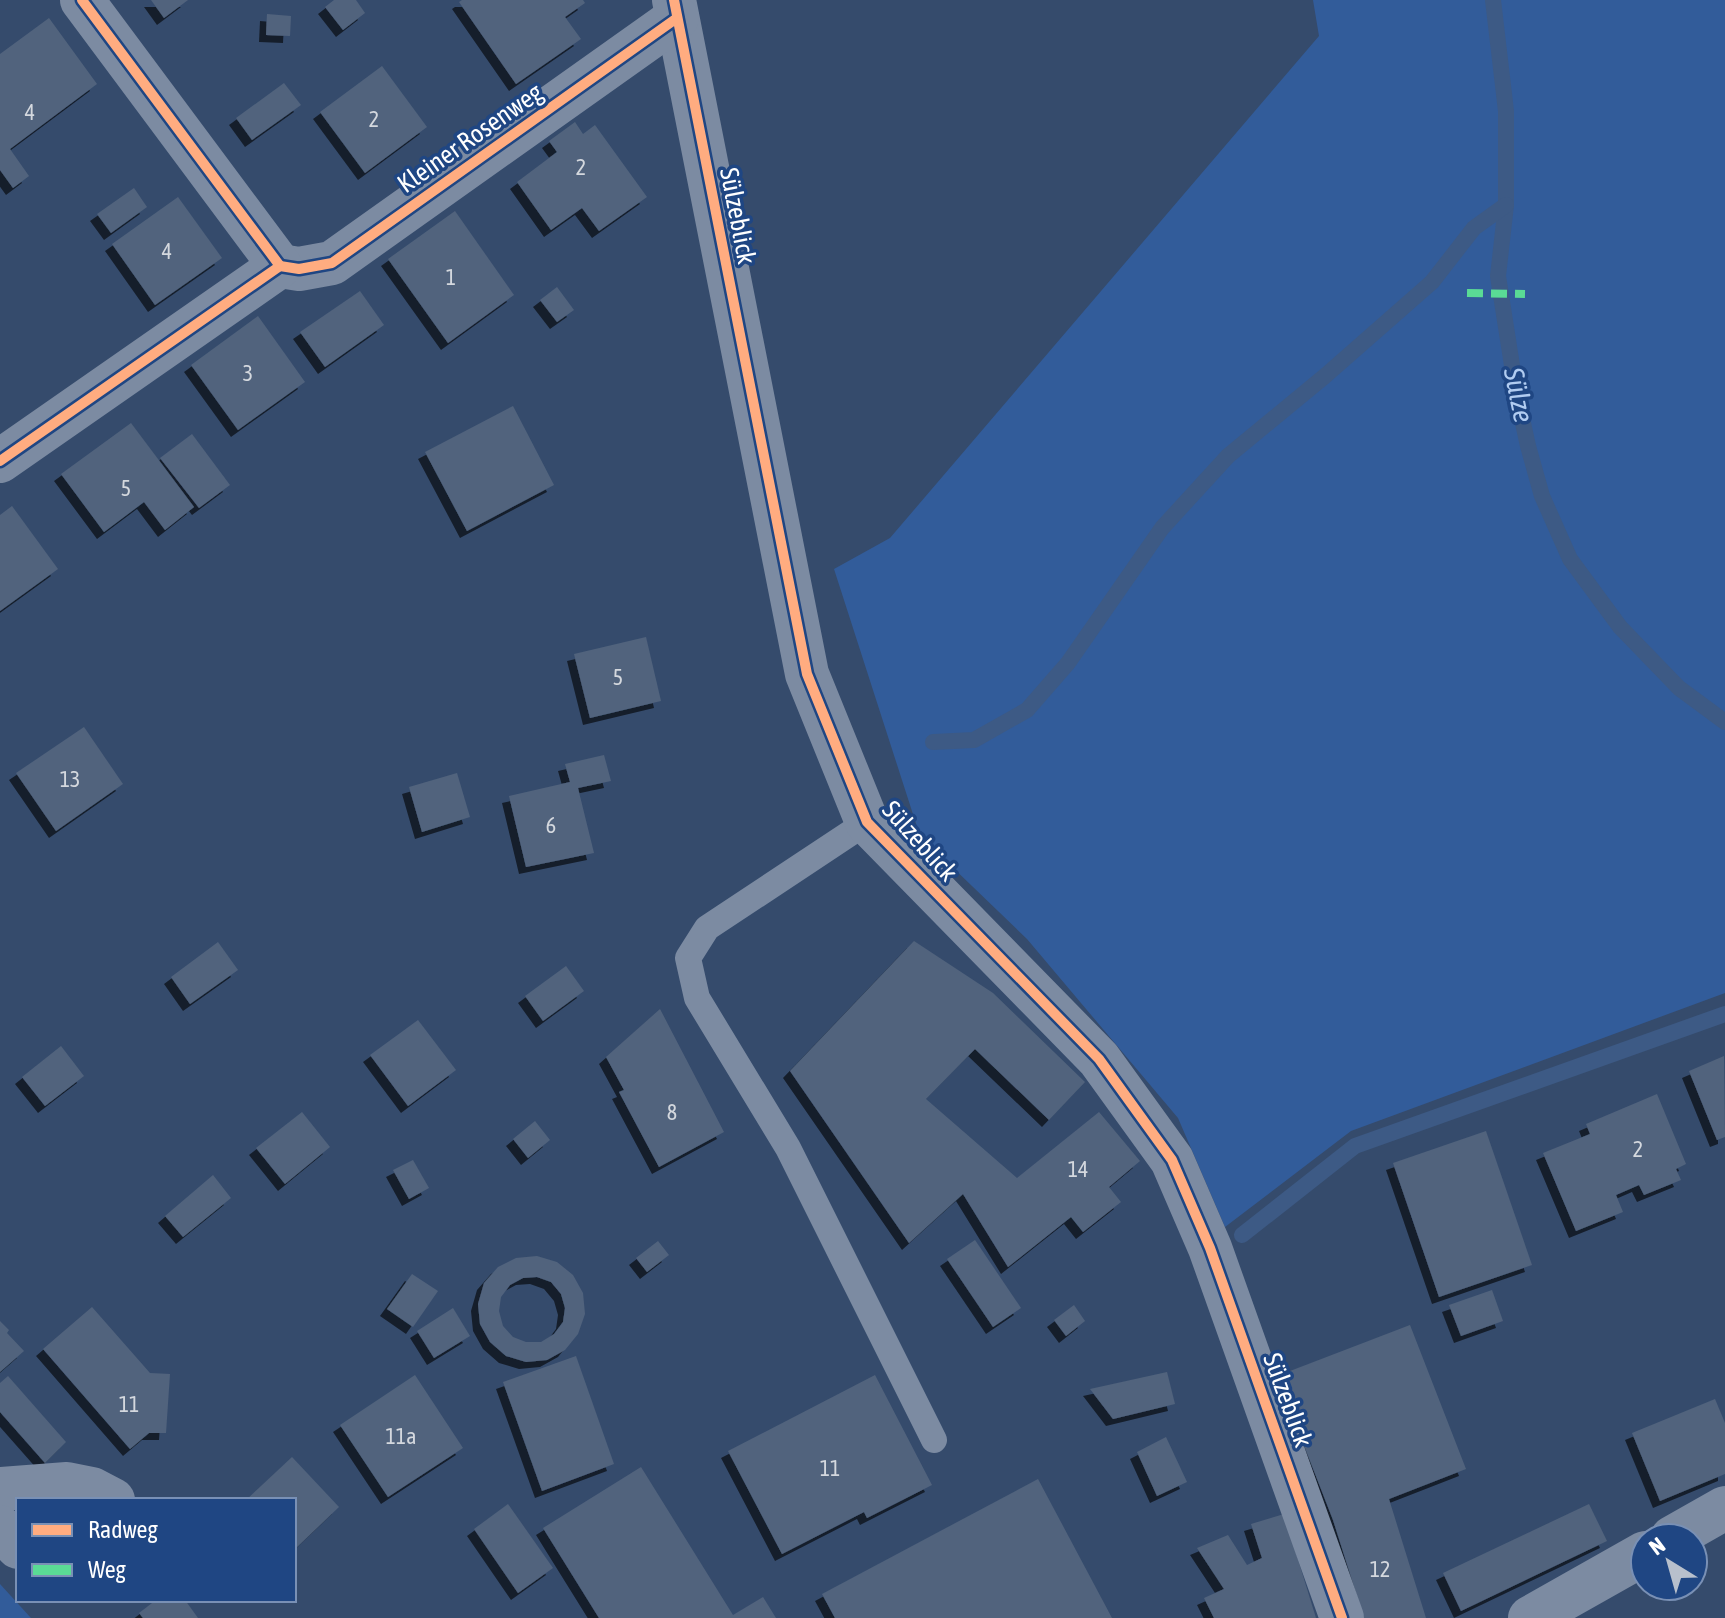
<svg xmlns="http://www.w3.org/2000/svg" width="1725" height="1618" viewBox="0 0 1725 1618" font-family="'Asap Condensed',sans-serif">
	<defs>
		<filter id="shadow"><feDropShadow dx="-7" dy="7" stdDeviation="0" flood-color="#0009"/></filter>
	</defs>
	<rect width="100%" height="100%" fill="#354b6c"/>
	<!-- green -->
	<g fill="#325c9a">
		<polygon points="1313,0 1725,0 1725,993 1351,1131 1225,1227 1178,1118 1027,939 920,836 834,569 890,538 1319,36"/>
		<polygon points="0,1584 31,1618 0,1618"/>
	</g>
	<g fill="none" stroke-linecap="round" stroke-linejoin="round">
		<!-- stream -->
		<g stroke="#3d5a85" stroke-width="16">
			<polyline points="1493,0 1506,111 1506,205 1498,276 1516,391 1528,446 1542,496 1570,559 1620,627 1679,688 1725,722"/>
			<polyline points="933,742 974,740 1027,710 1068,663 1162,528 1228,456 1325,376 1432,282 1474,228 1506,205"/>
			<polyline points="1242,1235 1355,1146 1725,1014"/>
		</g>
	</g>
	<!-- building -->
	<g fill="#51637d" fill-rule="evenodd" filter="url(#shadow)">
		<polygon points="151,0 188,0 164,18"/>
		<polygon points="334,0 356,0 365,13 343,30 325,7"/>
		<polygon points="462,0 583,0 585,3 565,17 581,39 516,84 459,2"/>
		<polygon points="267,14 291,16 290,36 266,35"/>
		<polygon points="49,18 97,84 10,149 29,176 13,188 0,170 0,54"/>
		<polygon points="382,66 427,127 365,173 320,112"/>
		<polygon points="284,83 301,105 252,140 236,118"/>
		<polygon points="575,122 583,134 595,125 647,197 599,231 582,208 551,230 517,182 557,152 549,141"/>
		<polygon points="134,188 147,207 111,233 97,214"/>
		<polygon points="178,197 222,258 155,305 112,244"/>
		<polygon points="455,211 514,295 448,343 388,259"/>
		<polygon points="557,287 574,310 557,322 540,300"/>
		<polygon points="360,291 384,325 325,367 300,332"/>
		<polygon points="258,316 305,382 238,430 191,365"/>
		<polygon points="513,406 554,485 467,531 425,452"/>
		<polygon points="131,423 194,507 165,530 144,502 104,532 61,474"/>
		<polygon points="192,434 230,485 199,508 160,458"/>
		<polygon points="12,506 58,569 0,611 0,515"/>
		<polygon points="646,637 661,701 590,718 574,654"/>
		<polygon points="84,727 123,784 56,831 16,773"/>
		<polygon points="604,755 611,781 578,788 594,853 526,867 509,796 570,782 565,764"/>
		<polygon points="457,773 470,817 422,832 409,787"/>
		<polygon points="914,941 993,993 1085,1082 1049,1120 975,1049 926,1099 1017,1178 1099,1112 1140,1161 1109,1187 1121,1202 1083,1232 1071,1217 1008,1267 963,1194 909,1243 790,1071"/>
		<polygon points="218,942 238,970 190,1004 171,977"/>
		<polygon points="566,966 584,991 543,1021 525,996"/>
		<polygon points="660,1009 724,1132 659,1167 619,1092 624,1090 606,1057"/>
		<polygon points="418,1020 456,1070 408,1106 370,1055"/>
		<polygon points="61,1046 84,1076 45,1106 22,1077"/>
		<polygon points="1724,1056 1725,1137 1717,1140 1689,1071"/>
		<polygon points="1657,1094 1686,1164 1676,1169 1681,1180 1644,1195 1639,1185 1616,1195 1623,1212 1576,1231 1543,1153 1590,1134 1586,1124"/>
		<polygon points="302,1112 330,1147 285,1184 256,1148"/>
		<polygon points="535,1121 550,1140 528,1158 513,1139"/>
		<polygon points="1486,1131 1532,1265 1439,1297 1393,1163"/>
		<polygon points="413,1160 429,1188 409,1199 393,1170"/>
		<polygon points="213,1175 231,1198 183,1237 165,1216"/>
		<polygon points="975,1240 1021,1308 993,1327 947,1259"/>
		<polygon points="658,1241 669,1255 647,1272 636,1258"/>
		<path d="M537,1256L557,1262L573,1275L583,1293L585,1314L578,1334L565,1350L547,1360L526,1362L506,1356L490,1342L480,1324L478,1304L484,1283L498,1267L516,1258ZM537,1277L551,1282L561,1294L565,1308L563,1322L554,1334L541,1342H526L513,1337L503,1326L499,1311L501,1297L510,1285L523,1278Z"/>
		<polygon points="412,1274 438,1291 413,1327 387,1309"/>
		<polygon points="1492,1290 1503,1321 1461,1336 1449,1305"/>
		<polygon points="1074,1305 1085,1321 1066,1336 1054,1320"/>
		<polygon points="92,1307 150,1373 170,1374 166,1433 149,1433 130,1449 43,1349"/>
		<polygon points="453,1308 470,1336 434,1358 417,1331"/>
		<polygon points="0,1321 9,1330 7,1333 24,1351 0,1372"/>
		<polygon points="1410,1325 1466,1469 1389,1499 1426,1618 1364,1618 1333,1520 1277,1376"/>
		<polygon points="576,1356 614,1464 542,1491 503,1382"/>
		<polygon points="1167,1372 1175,1404 1113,1419 1090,1389"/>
		<polygon points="415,1375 463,1448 388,1497 340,1425"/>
		<polygon points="875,1375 932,1485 867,1518 864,1512 782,1554 728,1451"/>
		<polygon points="8,1376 66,1442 45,1463 0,1412 0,1383"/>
		<polygon points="1715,1399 1725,1423 1725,1474 1660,1501 1632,1433"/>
		<polygon points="1166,1437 1187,1482 1157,1496 1137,1452"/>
		<polygon points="292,1457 339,1507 294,1550 294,1500 246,1500"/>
		<polygon points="641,1467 733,1615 763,1597 776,1618 599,1618 543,1528"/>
		<polygon points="1038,1479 1112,1618 835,1618 822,1594"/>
		<polygon points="508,1504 553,1568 518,1593 474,1529"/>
		<polygon points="1589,1504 1607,1541 1461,1611 1443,1573"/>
		<polygon points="1284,1514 1316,1618 1214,1618 1204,1598 1224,1589 1197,1548 1228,1535 1247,1565 1262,1558 1251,1524"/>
		<polygon points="156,1600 185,1600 198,1618 143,1618 139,1613"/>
	</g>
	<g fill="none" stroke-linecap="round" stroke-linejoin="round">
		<!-- service -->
		<polyline stroke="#7c8ba2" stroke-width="26" points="867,822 707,928 688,958 697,998 788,1148 934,1440"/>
		<!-- minor -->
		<g stroke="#7c8ba2" stroke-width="44">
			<polyline points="674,0 807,674 867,822 1099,1059 1172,1160 1210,1248 1342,1618"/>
			<polyline points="280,266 299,269 332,263 677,18"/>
			<polyline points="0,461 280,266 82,0"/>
			<polyline points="0,1489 67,1484 92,1489 113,1500"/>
			<polyline points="0,1527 18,1547"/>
			<polyline points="1672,1538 1725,1508"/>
			<polyline points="1530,1618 1645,1553"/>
		</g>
		<!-- quiet -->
		<polyline stroke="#5adb95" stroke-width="8" stroke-dasharray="16 8" stroke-linecap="butt" points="1467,293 1525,294"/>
		<defs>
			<g id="cycleway">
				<polyline points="674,0 807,674 867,822 1099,1059 1172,1160 1210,1248 1342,1618"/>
				<polyline points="280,266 299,269 332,263 677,18"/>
				<polyline points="0,461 280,266 82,0"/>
			</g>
		</defs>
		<!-- cycleway casing -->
		<use href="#cycleway" stroke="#1f4683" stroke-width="15"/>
		<!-- cycleway -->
		<use href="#cycleway" stroke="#ffac80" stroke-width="10"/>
	</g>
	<g text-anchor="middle" stroke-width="7" stroke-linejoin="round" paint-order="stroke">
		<!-- number labels -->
		<g font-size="22" fill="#d4d8de">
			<text x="30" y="120">4</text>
			<text x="374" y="127">2</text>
			<text x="581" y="175">2</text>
			<text x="167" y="259">4</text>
			<text x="451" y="285">1</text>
			<text x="248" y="381">3</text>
			<text x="126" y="496">5</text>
			<text x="618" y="685">5</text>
			<text x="70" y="787">13</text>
			<text x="551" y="833">6</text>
			<text x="672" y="1120">8</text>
			<text x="1638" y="1157">2</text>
			<text x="1078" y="1177">14</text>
			<text x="129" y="1412">11</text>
			<text x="401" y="1444">11a</text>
			<text x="830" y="1476">11</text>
			<text x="1380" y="1577">12</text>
		</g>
		<!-- street labels -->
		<g font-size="26" fill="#fff" stroke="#1f4683">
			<text transform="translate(470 138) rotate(-35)" y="9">Kleiner Rosenweg</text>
			<text transform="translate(738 216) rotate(79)" y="9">Sülzeblick</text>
			<text transform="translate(920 841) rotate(48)" y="9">Sülzeblick</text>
			<text transform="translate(1288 1400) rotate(70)" y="9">Sülzeblick</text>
		</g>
		<!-- water labels -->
		<g font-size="28" font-style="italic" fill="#b1ccf1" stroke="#1f4683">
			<text transform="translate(1519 395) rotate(78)" y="10">Sülze</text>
		</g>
	</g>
	<!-- legend -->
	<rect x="16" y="1498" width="280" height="104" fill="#1f4683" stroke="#7990b5" stroke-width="2"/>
	<rect x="32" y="1524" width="40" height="12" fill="#ffac80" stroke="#7990b5" stroke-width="2"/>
	<text x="88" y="1538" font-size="24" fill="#ffffff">Radweg</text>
	<rect x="32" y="1564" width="40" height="12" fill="#5adb95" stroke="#7990b5" stroke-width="2"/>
	<text x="88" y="1578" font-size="24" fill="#ffffff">Weg</text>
	<!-- north arrow -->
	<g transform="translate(1669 1562) rotate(323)"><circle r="38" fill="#1f4683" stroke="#7990b5" stroke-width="2"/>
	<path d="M0-6L14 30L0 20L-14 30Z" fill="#b8c0cc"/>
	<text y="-12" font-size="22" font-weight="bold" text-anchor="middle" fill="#ffffff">N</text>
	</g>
</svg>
